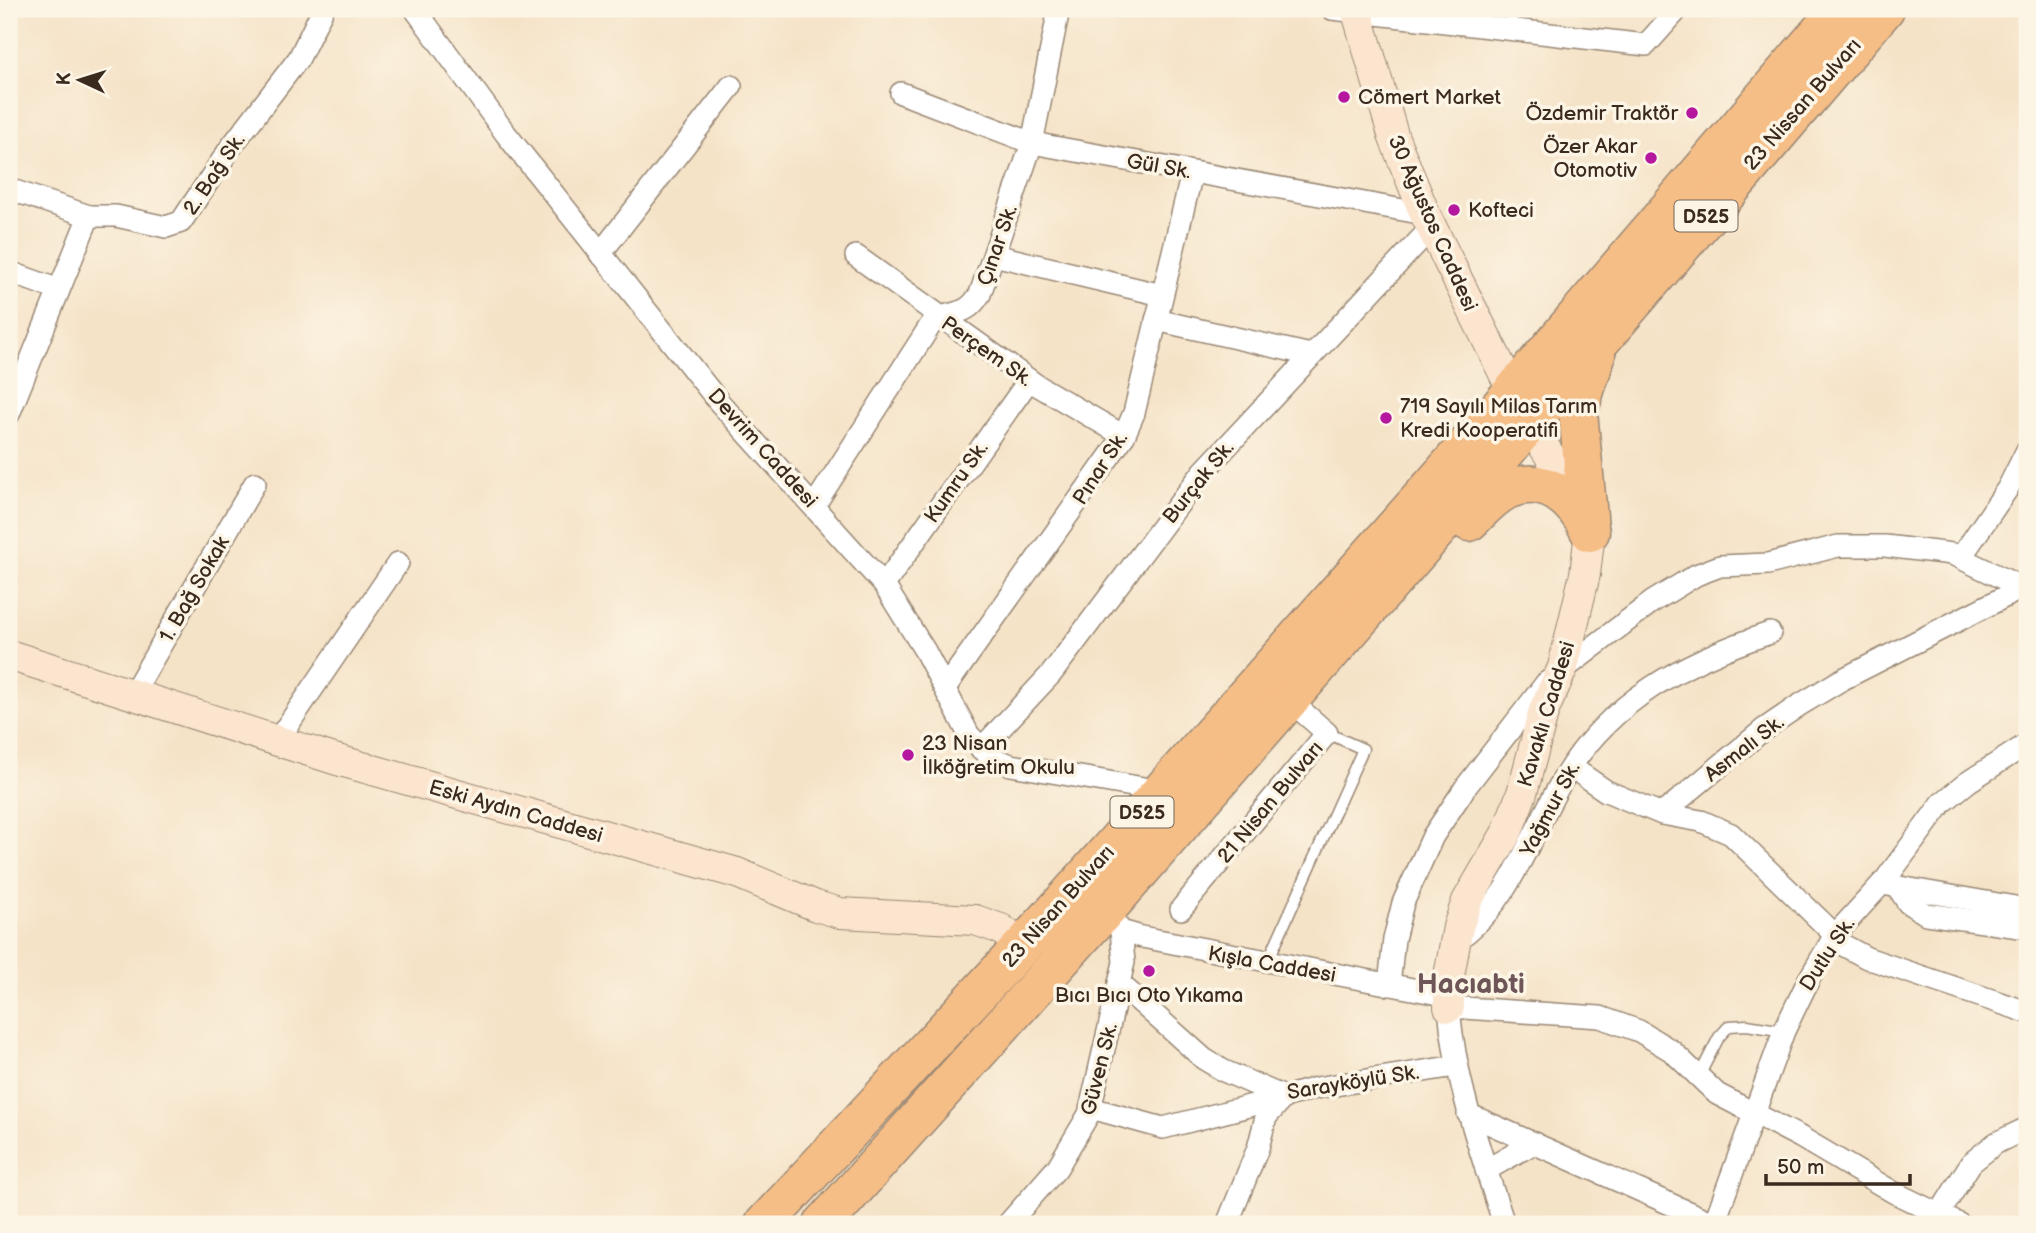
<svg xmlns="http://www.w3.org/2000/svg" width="2036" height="1233" viewBox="0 0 2036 1233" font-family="'Balsamiq Sans',sans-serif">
	<rect width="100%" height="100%" fill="#fcf5e5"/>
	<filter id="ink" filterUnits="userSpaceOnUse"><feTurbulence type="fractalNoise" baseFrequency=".0143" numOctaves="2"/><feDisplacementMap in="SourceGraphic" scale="14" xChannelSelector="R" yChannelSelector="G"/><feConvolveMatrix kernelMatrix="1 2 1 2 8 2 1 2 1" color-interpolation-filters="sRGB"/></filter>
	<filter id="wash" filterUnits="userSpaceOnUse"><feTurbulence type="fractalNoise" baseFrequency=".00686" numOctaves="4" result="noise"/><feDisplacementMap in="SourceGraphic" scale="28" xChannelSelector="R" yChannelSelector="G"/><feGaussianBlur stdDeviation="1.57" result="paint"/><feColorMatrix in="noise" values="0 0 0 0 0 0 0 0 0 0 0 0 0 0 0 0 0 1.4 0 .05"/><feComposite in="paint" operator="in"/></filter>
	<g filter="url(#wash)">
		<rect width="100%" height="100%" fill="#f5e3c8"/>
	</g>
	<g filter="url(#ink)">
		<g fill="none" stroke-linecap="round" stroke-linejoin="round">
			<defs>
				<g id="lane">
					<polyline points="1510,30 1513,9"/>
					<polyline points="1267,963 1363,749 1327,733"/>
					<polyline points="1698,1078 1719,1037 1729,1026 1747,1025 1784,1031"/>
				</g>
				<g id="street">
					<polyline points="415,9 506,134 719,402 884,585 925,651 969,735 991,758 1011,765 1161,791"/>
					<polyline points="1332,9 1646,45 1678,9"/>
					<polyline points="901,93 1032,143 1425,214"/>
					<polyline points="9,189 89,216"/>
					<polyline points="600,254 731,86"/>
					<polyline points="994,255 1162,295"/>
					<polyline points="856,256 1035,384 1124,436"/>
					<polyline points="9,272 59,290"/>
					<polyline points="1156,320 1311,355"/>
					<polyline points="9,414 89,216 116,216 166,227 181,222 231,147 299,58 323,9"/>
					<path d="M814,506L930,326C948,306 963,322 980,294L1032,143L1059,9"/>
					<polyline points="1961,557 2008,488 2027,450"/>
					<polyline points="884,585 1029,380"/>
					<polyline points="945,688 1124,436 1134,413 1192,173"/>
					<polyline points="132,695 255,483"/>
					<polyline points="277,741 398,563"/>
					<polyline points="981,749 1052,673 1203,472 1431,228"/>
					<polyline points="1571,767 1606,791 1662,814"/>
					<polyline points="1882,884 2027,909"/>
					<polyline points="1897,886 1908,903 1926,914 2027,928"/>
					<polyline points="1181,909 1327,733 1289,700"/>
					<polyline points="1106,910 1121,931 1142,937 1449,996"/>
					<polyline points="1835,935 1731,834 1701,821 1662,814 1763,730 1798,706 1841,680 2022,588"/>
					<polyline points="1832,939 1867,958 2027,1012"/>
					<path d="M1454,942C1511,904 1529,837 1562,781C1608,701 1685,661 1770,633"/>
					<polyline points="1119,983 1204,1059 1224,1071 1284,1097 1316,1088 1456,1066"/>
					<polyline points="1389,985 1394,939 1403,903 1433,836 1465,788 1546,683 1652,602 1696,575 1720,566 1768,564 1838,546 1885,546 1952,554 2027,590"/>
					<polyline points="1091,1108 1163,1128 1284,1097"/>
					<polyline points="1468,1114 1715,1224"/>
					<polyline points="1486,1170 1534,1143"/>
					<polyline points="1228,1222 1258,1148 1266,1117 1283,1098"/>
					<polyline points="1008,1224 1057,1168 1089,1114 1124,962 1121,931"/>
					<path d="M1504,1224C1481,1153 1455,1083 1449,1007L1600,1017L1639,1031L1672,1051L1717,1094L1800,1137L1893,1192L1959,1224"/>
					<polyline points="1714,1224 1784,1031 1809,979 1835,935 1886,879 1942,803 1968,782 2027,744"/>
					<polyline points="1933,1224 1971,1163 1996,1143 2027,1128"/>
				</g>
				<g id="secondary">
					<polyline points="1356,9 1394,138 1425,214 1529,424 1583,506 1590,532 1585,574 1563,667 1544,710 1522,793 1507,832 1467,901 1458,927 1449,976 1449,1007"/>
					<polyline points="9,655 334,759 737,873 816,906 840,913 975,920 1001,929 1022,946"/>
				</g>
				<g id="highway">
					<path d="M1469,522C1480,512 1492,497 1507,490C1545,473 1574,499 1590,532"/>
					<polyline points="1589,527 1578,412 1596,356"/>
					<polyline points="764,1224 1053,913 1442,474 1839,9"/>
					<polyline points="823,1224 1114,901 1495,464 1885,9"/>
				</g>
			</defs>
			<!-- lane casing -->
			<use href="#lane" stroke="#988673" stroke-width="13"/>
			<!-- street casing -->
			<use href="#street" stroke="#988673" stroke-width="24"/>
			<!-- secondary casing -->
			<use href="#secondary" stroke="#988673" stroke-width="32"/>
			<!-- highway casing -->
			<use href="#highway" stroke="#988673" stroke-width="41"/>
			<!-- lane -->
			<use href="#lane" stroke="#fff" stroke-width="10"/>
			<!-- street -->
			<use href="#street" stroke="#fff" stroke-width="21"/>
			<!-- secondary -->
			<use href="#secondary" stroke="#fbe5cf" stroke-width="30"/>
			<!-- highway -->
			<use href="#highway" stroke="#f6be87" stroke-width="38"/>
		</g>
	</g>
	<!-- markers -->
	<g fill="#b5179e" stroke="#fcf5e5" stroke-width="2.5">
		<circle cx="1344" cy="97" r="7"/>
		<circle cx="1692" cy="113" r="7"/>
		<circle cx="1651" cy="158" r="7"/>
		<circle cx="1454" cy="210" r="7"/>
		<circle cx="1386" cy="418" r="7"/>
		<circle cx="908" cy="755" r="7"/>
		<circle cx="1149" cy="971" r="7"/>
	</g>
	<g text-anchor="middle" stroke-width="7" stroke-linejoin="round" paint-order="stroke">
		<!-- shield labels -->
		<g fill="#fcf5e5" stroke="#75675a" stroke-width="2">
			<rect x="1674.5" y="200.5" width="63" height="31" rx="5"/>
			<rect x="1110.5" y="796.5" width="63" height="31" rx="5"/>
		</g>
		<g font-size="19" font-weight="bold" fill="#3b2a1e">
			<text x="1706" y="223">D525</text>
			<text x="1142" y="819">D525</text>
		</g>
		<!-- poi labels -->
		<g font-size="21" fill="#3b2a1e" stroke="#fcf5e5" text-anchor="start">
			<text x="1358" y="104">Cömert Market</text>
			<text x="1678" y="120" text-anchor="end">Özdemir Traktör</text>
			<text x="1637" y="153" text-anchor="end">Özer Akar<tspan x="1637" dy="24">Otomotiv</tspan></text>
			<text x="1468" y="217">Kofteci</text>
			<text x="1400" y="413">719 Sayılı Milas Tarım<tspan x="1400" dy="24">Kredi Kooperatifi</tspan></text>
			<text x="922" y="750">23 Nisan<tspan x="922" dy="24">İlköğretim Okulu</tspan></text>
			<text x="1149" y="1002" text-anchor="middle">Bıcı Bıcı Oto Yıkama</text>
		</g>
		<!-- street labels -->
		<g font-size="21" fill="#3b2a1e" stroke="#fcf5e5">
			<text transform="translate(1802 104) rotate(-49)" y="7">23 Nissan Bulvarı</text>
			<text transform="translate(1159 166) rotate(10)" y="7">Gül Sk.</text>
			<text transform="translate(214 174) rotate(-56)" y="7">2. Bağ Sk.</text>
			<text transform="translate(1433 223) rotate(66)" y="7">30 Ağustos Caddesi</text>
			<text transform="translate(997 245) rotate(-71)" y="7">Çınar Sk.</text>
			<text transform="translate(987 351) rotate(35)" y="7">Perçem Sk.</text>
			<text transform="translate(763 448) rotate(48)" y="7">Devrim Caddesi</text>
			<text transform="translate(1100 468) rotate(-57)" y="7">Pınar Sk.</text>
			<text transform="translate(956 482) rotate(-55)" y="7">Kumru Sk.</text>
			<text transform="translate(1198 482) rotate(-51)" y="7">Burçak Sk.</text>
			<text transform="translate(194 589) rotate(-60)" y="7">1. Bağ Sokak</text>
			<text transform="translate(1546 714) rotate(-73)" y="7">Kavaklı Caddesi</text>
			<text transform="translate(1744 748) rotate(-38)" y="7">Asmalı Sk.</text>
			<text transform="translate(1270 802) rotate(-50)" y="7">21 Nisan Bulvarı</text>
			<text transform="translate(1550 809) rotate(-62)" y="7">Yağmur Sk.</text>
			<text transform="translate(516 811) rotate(16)" y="7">Eski Aydın Caddesi</text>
			<text transform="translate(1058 906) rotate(-48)" y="7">23 Nisan Bulvarı</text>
			<text transform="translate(1827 954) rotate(-57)" y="7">Dutlu Sk.</text>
			<text transform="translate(1272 964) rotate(10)" y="7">Kışla Caddesi</text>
			<text transform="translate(1099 1069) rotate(-76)" y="7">Güven Sk.</text>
			<text transform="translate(1353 1082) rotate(-9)" y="7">Sarayköylü Sk.</text>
		</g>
		<!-- district labels -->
		<g font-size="28" font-weight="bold" fill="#6e5557" stroke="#fcf5e5">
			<text x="1471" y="993">Hacıabti</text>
		</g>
	</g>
	<!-- margin -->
	<rect width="2036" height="1233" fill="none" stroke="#fcf5e5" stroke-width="35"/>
	<!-- north arrow -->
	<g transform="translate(80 80) rotate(274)" stroke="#fcf5e5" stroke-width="5" paint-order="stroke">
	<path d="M0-5L12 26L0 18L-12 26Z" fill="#3b2a1e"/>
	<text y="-10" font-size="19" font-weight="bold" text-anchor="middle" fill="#3b2a1e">K</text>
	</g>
	<!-- scale -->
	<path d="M1766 1174v10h144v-10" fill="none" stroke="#3b2a1e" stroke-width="3.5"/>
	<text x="1777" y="1174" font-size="21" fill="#3b2a1e" stroke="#fcf5e5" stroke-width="5" paint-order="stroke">50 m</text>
</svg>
